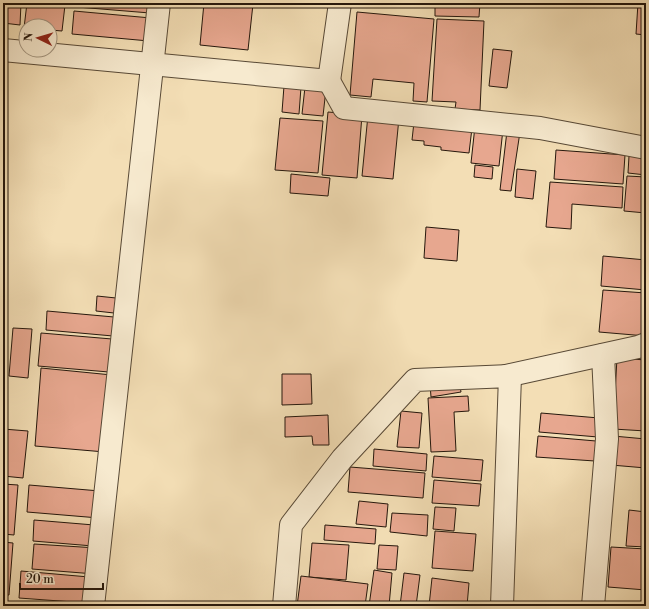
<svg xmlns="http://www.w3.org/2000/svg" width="649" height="609" viewBox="0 0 649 609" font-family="'Libre Bodoni',serif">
	<rect width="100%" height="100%" fill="#f3deb5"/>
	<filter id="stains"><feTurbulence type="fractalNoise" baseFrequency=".005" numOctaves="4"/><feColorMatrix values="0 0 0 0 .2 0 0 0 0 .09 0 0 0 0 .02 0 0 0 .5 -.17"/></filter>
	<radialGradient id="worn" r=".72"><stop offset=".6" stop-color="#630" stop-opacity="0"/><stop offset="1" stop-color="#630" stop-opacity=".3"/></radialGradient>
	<!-- building -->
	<g fill="#e7a78f" stroke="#25170c">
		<polygon points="3,3 21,3 20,25 3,23"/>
		<polygon points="27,3 43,3 65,5 62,31 50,30 50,26 26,26 26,28 24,28"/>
		<polygon points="77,3 151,3 150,13 77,7"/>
		<polygon points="204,3 239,3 253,4 248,50 200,45"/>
		<polygon points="435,3 480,3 479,17 435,16"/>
		<polygon points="638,3 646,3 646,35 636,34"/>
		<polygon points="74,11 151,18 149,41 72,34"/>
		<polygon points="357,12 434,19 427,102 413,101 414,83 373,79 371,97 350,95"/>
		<polygon points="437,19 484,21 480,110 455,109 456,102 432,101"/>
		<polygon points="493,49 512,51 507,88 489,86"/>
		<polygon points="284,86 301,87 299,114 282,112"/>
		<polygon points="305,87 326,89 323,116 302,114"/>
		<polygon points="328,112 362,115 357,178 322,175"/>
		<polygon points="368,115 399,118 393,179 362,176"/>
		<polygon points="280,118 323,121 318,173 275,170"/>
		<polygon points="414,122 472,128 469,153 441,150 441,147 424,145 424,141 412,140"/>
		<polygon points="475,126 503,129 499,166 471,163"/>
		<polygon points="507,131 520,132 511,191 500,190"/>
		<polygon points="556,150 625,155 623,184 554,179"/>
		<polygon points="629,156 646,158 646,175 628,173"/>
		<polygon points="475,165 493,167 492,179 474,177"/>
		<polygon points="517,169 536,171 533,199 515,197"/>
		<polygon points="291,174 330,178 328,196 290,193"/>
		<polygon points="627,176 646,177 646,213 624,211"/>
		<polygon points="550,182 623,187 622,208 572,204 571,229 546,227"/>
		<polygon points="426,227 459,230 457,261 424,258"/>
		<polygon points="603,256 646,260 646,290 601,286"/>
		<polygon points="603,290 646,293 646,336 599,332"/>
		<polygon points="97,296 116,298 114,313 96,311"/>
		<polygon points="47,311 114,317 113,336 46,330"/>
		<polygon points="13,328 32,329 28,378 9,376"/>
		<polygon points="41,333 112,339 109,372 38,366"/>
		<polygon points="617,358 646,360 646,431 613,429"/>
		<polygon points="41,368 112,375 105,452 35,446"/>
		<polygon points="282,374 311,374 312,404 282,405"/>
		<polygon points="459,380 461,392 431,397 430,384"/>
		<polygon points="468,396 469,411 454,412 456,451 431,452 428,398"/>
		<polygon points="401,411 422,413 419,448 397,447"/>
		<polygon points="541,413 599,418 598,437 539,432"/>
		<polygon points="328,415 329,445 313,445 312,436 285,437 285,417"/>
		<polygon points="3,429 28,431 23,478 3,476"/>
		<polygon points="538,436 596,441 595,461 536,457"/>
		<polygon points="613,436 646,439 646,468 611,465"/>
		<polygon points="374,449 427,454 426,471 373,466"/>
		<polygon points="434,456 483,460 481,481 432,477"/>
		<polygon points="350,467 425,473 423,498 348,492"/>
		<polygon points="434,480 481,484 479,506 432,503"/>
		<polygon points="3,484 18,485 14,535 3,534"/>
		<polygon points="29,485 100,491 99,518 27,512"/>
		<polygon points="359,501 388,504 386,527 356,524"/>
		<polygon points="435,507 456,508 454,531 433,529"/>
		<polygon points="629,510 646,512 646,547 626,546"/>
		<polygon points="392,513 428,515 427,536 390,532"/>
		<polygon points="34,520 94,525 93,546 33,541"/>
		<polygon points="325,525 376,529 375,544 324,540"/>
		<polygon points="435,531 476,534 473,571 432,568"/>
		<polygon points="3,542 13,543 9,595 3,595"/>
		<polygon points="312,543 349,545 346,580 309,577"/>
		<polygon points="34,544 97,548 95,574 32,569"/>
		<polygon points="379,545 398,546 396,570 377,569"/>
		<polygon points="611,547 646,549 646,590 608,587"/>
		<polygon points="374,570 392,573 389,606 369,606"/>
		<polygon points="21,571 89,577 87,603 19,598"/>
		<polygon points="404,573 420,575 416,606 400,606"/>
		<polygon points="301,576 368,584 365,606 297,606"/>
		<polygon points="432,578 469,583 467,606 429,606"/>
		<polygon points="15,603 51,606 15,606"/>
	</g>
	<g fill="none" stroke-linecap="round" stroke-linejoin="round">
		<defs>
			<g id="street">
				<polyline points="3,50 329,81 340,3"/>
				<polyline points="329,81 344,108 540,128 646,148"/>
				<polyline points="506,376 638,347 646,344"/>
				<polyline points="93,606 159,3"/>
				<polyline points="284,606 291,525 342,459 415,380 510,376 502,606"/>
				<polyline points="593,606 607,439 603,355"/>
			</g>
		</defs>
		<!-- street casing -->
		<use href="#street" stroke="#584936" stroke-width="24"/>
		<!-- street -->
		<use href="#street" stroke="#f7eacf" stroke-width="22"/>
	</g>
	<!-- margin -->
	<rect width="649" height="609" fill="none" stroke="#f3deb5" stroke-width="16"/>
	<rect x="4" y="4" width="641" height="601" fill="none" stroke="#25170c" stroke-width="2"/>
	<rect x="8" y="8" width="633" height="593" fill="none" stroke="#25170c"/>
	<!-- north arrow -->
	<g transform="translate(38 38) rotate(275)"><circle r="19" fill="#f7eacf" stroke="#a39681"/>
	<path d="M0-3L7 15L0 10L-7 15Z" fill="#8f2418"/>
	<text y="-6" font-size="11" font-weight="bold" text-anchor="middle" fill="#25170c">N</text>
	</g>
	<!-- scale -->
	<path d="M20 583v6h83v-6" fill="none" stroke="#25170c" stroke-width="2"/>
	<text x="26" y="583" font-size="12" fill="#25170c" stroke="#f7eacf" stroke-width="3" paint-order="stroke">20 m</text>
	<rect width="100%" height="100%" filter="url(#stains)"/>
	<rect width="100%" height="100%" fill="url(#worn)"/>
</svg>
